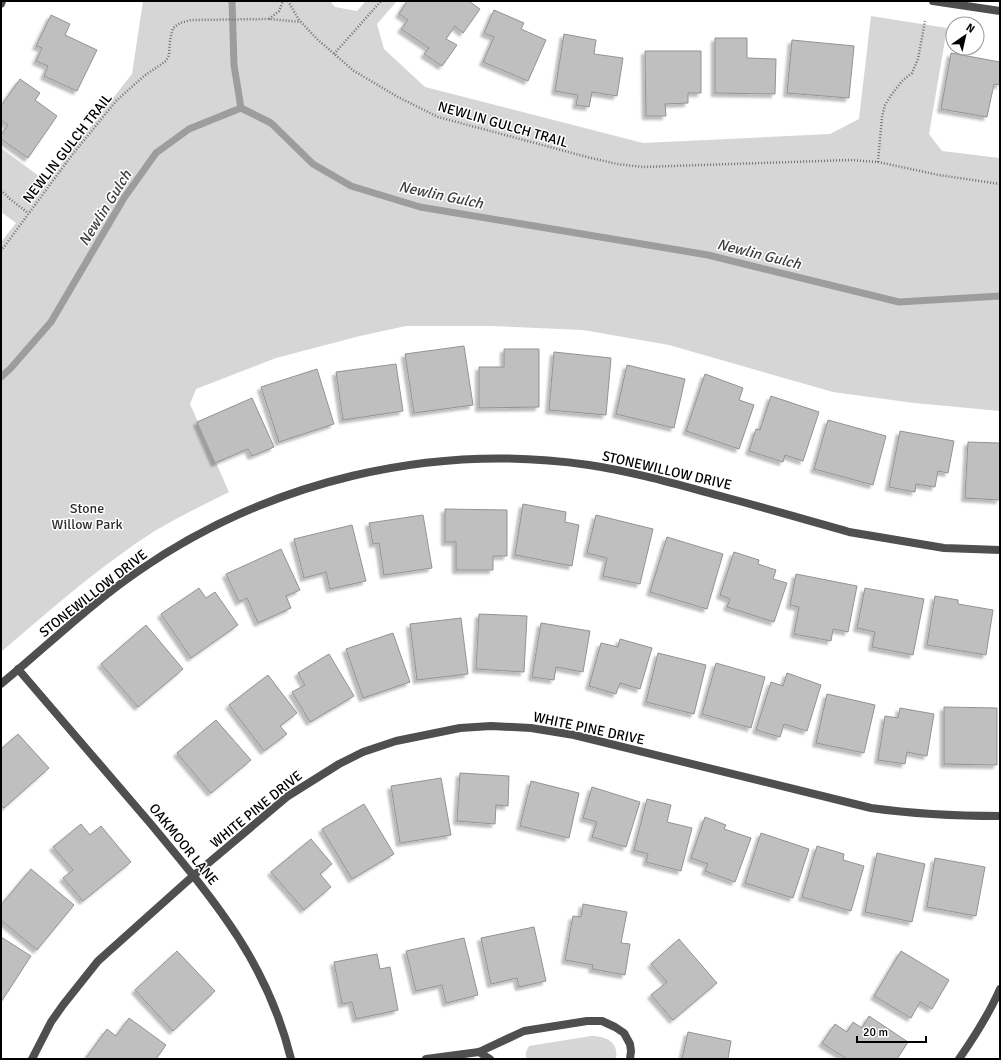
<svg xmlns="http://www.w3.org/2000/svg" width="1001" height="1060" viewBox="0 0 1001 1060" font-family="Signika,sans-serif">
	<defs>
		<filter id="shadow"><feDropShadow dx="-3.5" dy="3.5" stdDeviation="1" flood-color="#0004"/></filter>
	</defs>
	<rect width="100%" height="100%" fill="#fff"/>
	<!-- green -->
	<g fill="#d6d6d6">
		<path d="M143,1H330L335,7L357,11L366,1H397L377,24L384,49L425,87L643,143L830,134L859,119L871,16L947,28L929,134L942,151L1000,158V411L914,403L833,392L669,345L583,330L490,326H406L360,336L276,358L196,389L190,404L229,492C195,509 161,525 131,547C85,579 43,616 1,652V242L16,223L1,212V148L47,182L132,74Z"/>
		<path d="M591,1036C606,1036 619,1042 616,1059H527C524,1054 527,1050 529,1046Z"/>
	</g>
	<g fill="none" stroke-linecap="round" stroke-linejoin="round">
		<!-- stream -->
		<g stroke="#9d9d9d" stroke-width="7">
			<polyline points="232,1 234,65 241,108"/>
			<polyline points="1,377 10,369 51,322 124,198 156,153 189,129 241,108 271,123 313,164 351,186 420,207 708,255 899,302 1000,296"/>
		</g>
	</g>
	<!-- building -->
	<g fill="#bfbfbf" stroke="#939393" filter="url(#shadow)">
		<polygon points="407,1 469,1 480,9 463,33 455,26 446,39 457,45 442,66 424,54 429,48 401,29 408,20 399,14"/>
		<polygon points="494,10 524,23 521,29 546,40 528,81 483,62 494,37 484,33"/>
		<polygon points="51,15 70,24 65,35 97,50 77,91 44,76 48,66 36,61 42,48 36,46"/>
		<polygon points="564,34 596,40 594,54 623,58 617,96 592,92 589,107 576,105 578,95 555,91"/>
		<polygon points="715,38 747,38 747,58 776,59 775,94 715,93"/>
		<polygon points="792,40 854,46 849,98 787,93"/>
		<polygon points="645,51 701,51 701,93 688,93 688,103 665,104 666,116 646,116"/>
		<polygon points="951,53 1000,62 1000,85 994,84 987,117 941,109"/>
		<polygon points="20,79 40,93 35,100 57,116 28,158 1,139 1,135 8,125 1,120 1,106"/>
		<polygon points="464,346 473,405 414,413 405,354"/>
		<polygon points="504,349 539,349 539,407 479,408 479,367 504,367"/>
		<polygon points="554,352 611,358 606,415 549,410"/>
		<polygon points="396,364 403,411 343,420 336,372"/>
		<polygon points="627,365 685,379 674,428 616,414"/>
		<polygon points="317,369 334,424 279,442 261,387"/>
		<polygon points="705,374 743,388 739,400 754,405 739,449 686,431"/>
		<polygon points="771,396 819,412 803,461 785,455 783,462 749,451 756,429 760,430"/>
		<polygon points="252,398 274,447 252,456 248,449 215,463 197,422"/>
		<polygon points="828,420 886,436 873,485 814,469"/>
		<polygon points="900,431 954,441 948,473 938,471 935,487 916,484 915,492 889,487"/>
		<polygon points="968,442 1000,443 1000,500 965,498"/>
		<polygon points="523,504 566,512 565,522 579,525 572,566 515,555"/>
		<polygon points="445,509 507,510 507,556 493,556 493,570 456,570 456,542 445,542"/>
		<polygon points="423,515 432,568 384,575 379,543 373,544 369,523"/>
		<polygon points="596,515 653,529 640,584 603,576 607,558 587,553"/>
		<polygon points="352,525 366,581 330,589 326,572 304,578 294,539"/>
		<polygon points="667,537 723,554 707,609 650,592"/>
		<polygon points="281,549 300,590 286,596 291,608 258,623 247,598 239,602 226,574"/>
		<polygon points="734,552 759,560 758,564 776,570 773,579 787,583 774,622 727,607 730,599 720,595"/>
		<polygon points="796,574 857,586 848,632 833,629 831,641 794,634 799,607 790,605"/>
		<polygon points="199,588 206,598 215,592 238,625 191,658 161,614"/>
		<polygon points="865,588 924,599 913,655 872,647 875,632 857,628"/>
		<polygon points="935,596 958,600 958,604 993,610 986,655 927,645"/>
		<polygon points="479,614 527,616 524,672 476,669"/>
		<polygon points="461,618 468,674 417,680 410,624"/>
		<polygon points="541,623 590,631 583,672 556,667 554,680 532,677"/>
		<polygon points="146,625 183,669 138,707 101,664"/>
		<polygon points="393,633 410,682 363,698 346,649"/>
		<polygon points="620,639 652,648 640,689 620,683 616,694 589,686 601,643 618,647"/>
		<polygon points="658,653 706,665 694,714 646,702"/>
		<polygon points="329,654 354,696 310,722 292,692 305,685 298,673"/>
		<polygon points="716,663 765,677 751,728 702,714"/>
		<polygon points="787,673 821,685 807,731 784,724 780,737 756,730 771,682 783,686"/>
		<polygon points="268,675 297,713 280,726 287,734 264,751 229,705"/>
		<polygon points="827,694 875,705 864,753 816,743"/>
		<polygon points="944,707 997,708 997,765 944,764"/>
		<polygon points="900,708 934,714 927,756 907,752 905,764 878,760 885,716 898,718"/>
		<polygon points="216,720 251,760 211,793 177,753"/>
		<polygon points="18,734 49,768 4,808 1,805 1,749"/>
		<polygon points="460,773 509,776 508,806 496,805 495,824 457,821"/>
		<polygon points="441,778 451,835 400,843 391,786"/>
		<polygon points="531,781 579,793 569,838 520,826"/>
		<polygon points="592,787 640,802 626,847 592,837 597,822 583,818"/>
		<polygon points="647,799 671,805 667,822 692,828 681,871 646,862 648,854 634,850"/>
		<polygon points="364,804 394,854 352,879 322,829"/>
		<polygon points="705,817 726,825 724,829 751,838 735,882 705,871 708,864 691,858"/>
		<polygon points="81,824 90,835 101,826 131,862 83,901 63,878 73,870 53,847"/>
		<polygon points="761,833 809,849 793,898 745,883"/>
		<polygon points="311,839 332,864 320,874 331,887 304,910 271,872"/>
		<polygon points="817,846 844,854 843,860 864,866 851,911 802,897"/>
		<polygon points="877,853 925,864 912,922 865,912"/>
		<polygon points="935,858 985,867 976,916 927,907"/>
		<polygon points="31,869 74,905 37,950 1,920 1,905"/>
		<polygon points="583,904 627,912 621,943 630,944 625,975 592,969 593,965 565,960 573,916 581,917"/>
		<polygon points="534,927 546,981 519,987 517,978 491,984 481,938"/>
		<polygon points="1,937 31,956 1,1002"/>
		<polygon points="464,938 478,995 446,1003 442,985 416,991 406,951"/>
		<polygon points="679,939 717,983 673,1020 651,995 667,982 651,964"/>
		<polygon points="177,951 215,991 173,1031 135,990"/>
		<polygon points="901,951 949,980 932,1009 920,1002 911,1018 874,996"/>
		<polygon points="377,954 380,969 390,967 398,1010 356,1019 352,1002 342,1004 334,962"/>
		<polygon points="869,1016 908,1042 897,1059 847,1059 822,1043 835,1024 847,1032 853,1022 862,1028"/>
		<polygon points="129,1018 166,1045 156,1059 88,1059 86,1058 107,1029 116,1036"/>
		<polygon points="688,1032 731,1041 728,1059 682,1059"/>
	</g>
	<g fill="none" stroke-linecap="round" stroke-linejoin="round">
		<!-- path -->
		<g stroke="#717171" stroke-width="2.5" stroke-dasharray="1 2" stroke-linecap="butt">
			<polyline points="288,1 300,22"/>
			<polyline points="269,19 279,11 283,1"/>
			<polyline points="334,54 381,1"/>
			<polyline points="878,162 882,117 885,105 892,94 902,81 912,73 918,59 925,21"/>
			<polyline points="1,190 10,199 28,213"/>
			<polyline points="1,251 72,155 117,100 144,76 166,61 169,55 170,40 173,28 180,23 191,20 269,19 301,22 317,39 354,71 398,97 438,117 587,157 617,164 643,167 850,160 878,162 939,175 1000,184"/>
		</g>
		<!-- minor -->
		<g stroke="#4f4f4f" stroke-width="8">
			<polyline points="933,1 1000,11"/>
			<polyline points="1,4 2,1"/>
			<path d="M18,669C62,720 106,772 150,823C213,899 267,961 291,1059"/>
			<path d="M1,684C46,647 89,605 137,572C268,481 431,442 589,465C635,472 679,485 724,497C766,508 807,520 849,532L944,548L1000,550"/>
			<polyline points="479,1052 490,1059"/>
			<path d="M32,1059L51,1022L63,1005L98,961L193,876L288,796L339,764L363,752L396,741L460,728L491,726L531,728L574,735L871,808C914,814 957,816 1000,816"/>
			<polyline points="426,1059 479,1052 524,1031 587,1021 602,1021 615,1027 624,1033 630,1044 631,1051 630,1059"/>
			<path d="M959,1059C975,1036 989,1014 1000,989"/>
		</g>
	</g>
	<g text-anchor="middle" stroke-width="3" stroke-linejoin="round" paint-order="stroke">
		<!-- street labels -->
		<g font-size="14" fill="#000" stroke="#fff">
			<text transform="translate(503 124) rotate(16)" y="5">NEWLIN GULCH TRAIL</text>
			<text transform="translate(67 148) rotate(-52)" y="5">NEWLIN GULCH TRAIL</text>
			<text transform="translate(667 470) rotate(13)" y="5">STONEWILLOW DRIVE</text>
			<text transform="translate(93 593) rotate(-38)" y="5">STONEWILLOW DRIVE</text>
			<text transform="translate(589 728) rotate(12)" y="5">WHITE PINE DRIVE</text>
			<text transform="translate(256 809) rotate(-39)" y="5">WHITE PINE DRIVE</text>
			<text transform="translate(184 844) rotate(51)" y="5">OAKMOOR LANE</text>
		</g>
		<!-- park labels -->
		<g font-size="14" fill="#2d2d2d" stroke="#fff">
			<text x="87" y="513">Stone<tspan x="87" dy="16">Willow Park</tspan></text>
		</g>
		<!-- water labels -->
		<g font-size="15" font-style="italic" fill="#3e3e3e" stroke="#fff">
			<text transform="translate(441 195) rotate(12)" y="5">Newlin Gulch</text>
			<text transform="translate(105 208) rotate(-58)" y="5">Newlin Gulch</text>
			<text transform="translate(759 254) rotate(14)" y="5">Newlin Gulch</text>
		</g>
	</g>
	<!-- border -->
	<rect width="1001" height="1060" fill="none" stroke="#000000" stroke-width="4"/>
	<!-- north arrow -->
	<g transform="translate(965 36) rotate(34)"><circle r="19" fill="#ffffff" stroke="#999999"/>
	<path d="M0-3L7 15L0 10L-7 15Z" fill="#000000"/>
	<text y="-6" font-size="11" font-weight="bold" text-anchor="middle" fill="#000000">N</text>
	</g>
	<!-- scale -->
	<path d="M857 1036v6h69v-6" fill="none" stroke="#000000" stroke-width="2"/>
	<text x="863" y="1036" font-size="12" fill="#000000" stroke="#ffffff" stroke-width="3" paint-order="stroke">20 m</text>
</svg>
